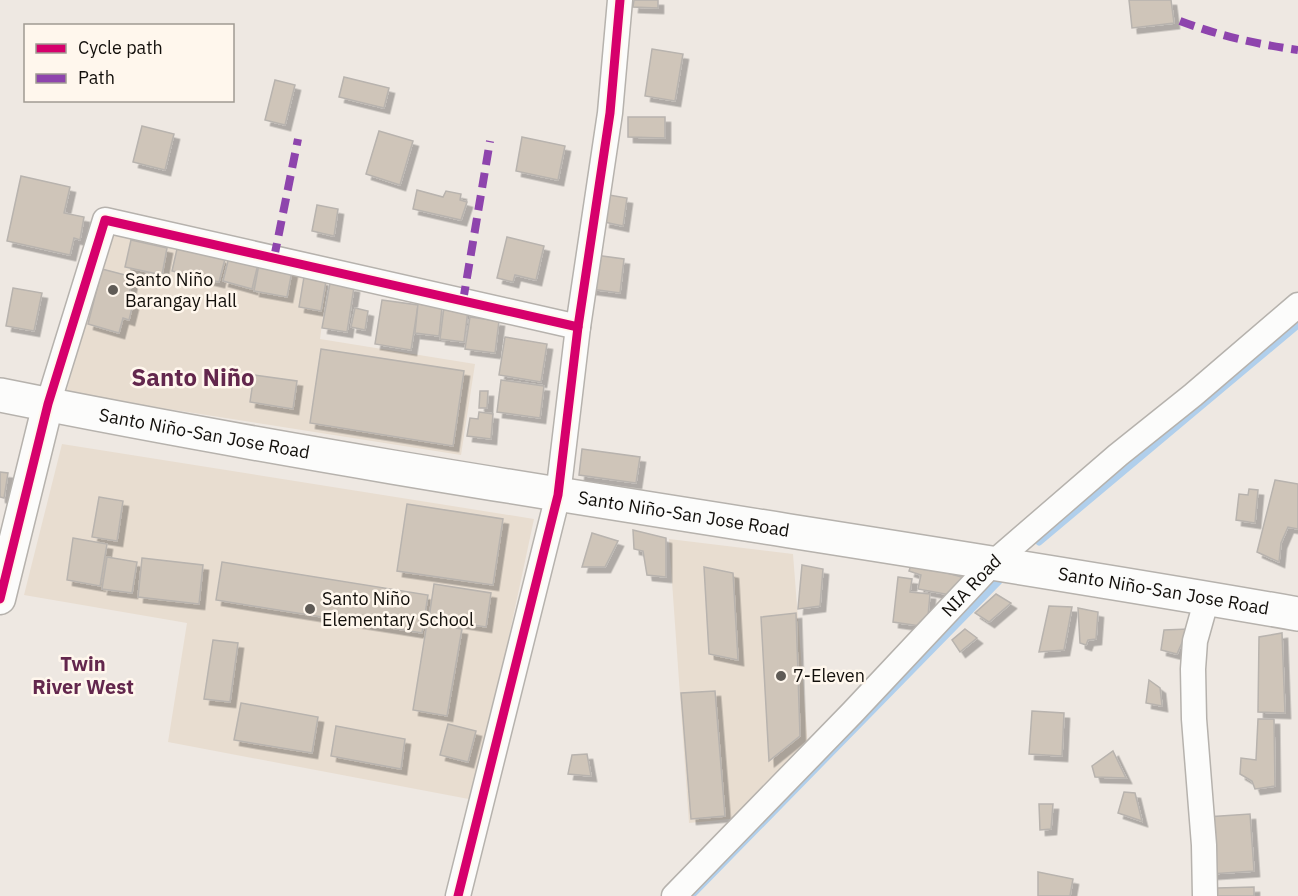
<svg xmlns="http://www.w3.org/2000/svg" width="1298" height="896" viewBox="0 0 1298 896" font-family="'IBM Plex Sans',sans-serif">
	<defs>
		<filter id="shadow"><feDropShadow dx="5.5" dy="5.5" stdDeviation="0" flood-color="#0004"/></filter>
	</defs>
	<rect width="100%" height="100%" fill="#eee8e2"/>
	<!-- built -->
	<g fill="#e8ddd0">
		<polygon points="110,233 328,279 320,339 475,364 461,455 66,393"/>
		<polygon points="62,444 534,519 474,800 168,742 187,623 24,595"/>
		<polygon points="669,539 793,554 808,748 739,818 689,823"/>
	</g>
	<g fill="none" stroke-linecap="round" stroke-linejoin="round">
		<!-- stream -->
		<g stroke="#b0cfec" stroke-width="7">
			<polyline points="1039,542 1298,325"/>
			<polyline points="691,896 1001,579"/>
		</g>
	</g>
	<!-- building -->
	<g fill="#cfc5b9" stroke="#b8b3ae" stroke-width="1.5" filter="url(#shadow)">
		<polygon points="634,0 658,0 658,8 633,7"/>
		<polygon points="1129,0 1171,0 1174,23 1132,28"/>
		<polygon points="652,49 683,54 675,101 645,96"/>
		<polygon points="344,77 389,88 384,108 339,97"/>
		<polygon points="275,80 295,85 285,125 265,120"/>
		<polygon points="628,117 665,117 665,138 628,137"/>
		<polygon points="142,126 174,134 165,170 133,162"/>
		<polygon points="379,131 413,141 400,185 366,174"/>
		<polygon points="522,137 565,146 558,180 516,171"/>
		<polygon points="21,176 70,187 64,213 84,217 80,240 74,238 70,255 7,241"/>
		<polygon points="417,190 443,197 446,191 461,194 460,200 467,202 461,220 413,209"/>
		<polygon points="609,195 627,198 623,226 604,222"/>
		<polygon points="317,205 338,209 334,236 312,231"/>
		<polygon points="507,237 544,246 536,280 515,275 513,282 497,278"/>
		<polygon points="131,240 167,248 162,275 125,267"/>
		<polygon points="177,249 225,259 219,282 172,271"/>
		<polygon points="595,255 624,259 620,293 591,289"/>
		<polygon points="229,257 258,264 252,289 223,281"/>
		<polygon points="259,264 292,271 287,297 254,291"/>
		<polygon points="102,269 133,277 127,303 133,304 129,320 123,318 119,333 88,324"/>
		<polygon points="304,277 326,281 321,311 299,307"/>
		<polygon points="330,283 354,287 347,332 322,328"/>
		<polygon points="13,288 42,293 34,331 6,326"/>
		<polygon points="382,300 418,305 411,350 375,344"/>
		<polygon points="418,304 442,307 439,336 415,333"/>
		<polygon points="444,307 468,310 464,342 440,339"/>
		<polygon points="355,308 368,311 365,330 351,327"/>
		<polygon points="470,317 499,321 495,353 465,349"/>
		<polygon points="505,337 547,344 541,382 499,375"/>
		<polygon points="321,349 464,371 453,446 310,423"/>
		<polygon points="254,375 297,381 293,409 250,402"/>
		<polygon points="501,380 544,386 540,418 497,412"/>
		<polygon points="480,391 488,391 487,408 479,408"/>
		<polygon points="479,412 493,414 491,439 467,436 470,418 478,419"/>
		<polygon points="582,449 640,457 636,483 579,475"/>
		<polygon points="0,472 8,473 4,498 0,497"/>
		<polygon points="1275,480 1298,484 1298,529 1288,527 1281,543 1279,562 1257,552"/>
		<polygon points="1249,489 1258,490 1255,523 1236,520 1239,494 1248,495"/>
		<polygon points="99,497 123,501 117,541 92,537"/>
		<polygon points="407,504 503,519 493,585 397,571"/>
		<polygon points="633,530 666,538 666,577 647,575 643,551 634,549"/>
		<polygon points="592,533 618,541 605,567 582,567"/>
		<polygon points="73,538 107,544 100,586 67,580"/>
		<polygon points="107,557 137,562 132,593 102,589"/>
		<polygon points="142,558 203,565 199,604 138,597"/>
		<polygon points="222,562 428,595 422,633 216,600"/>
		<polygon points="802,565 823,569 820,606 798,609"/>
		<polygon points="911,565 947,573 969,579 956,596 918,589 921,575 909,571"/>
		<polygon points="704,567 733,573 738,660 709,654"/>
		<polygon points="898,577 912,579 910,592 930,594 927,627 893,622"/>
		<polygon points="434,584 491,593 486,627 429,618"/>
		<polygon points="996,594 1011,603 989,622 975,613"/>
		<polygon points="1049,606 1072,607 1064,650 1039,652"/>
		<polygon points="1078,608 1098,612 1096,639 1088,640 1086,645 1080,643"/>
		<polygon points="796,613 800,736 769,761 761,617"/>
		<polygon points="427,623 462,629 447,716 413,710"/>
		<polygon points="965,629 977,638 960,652 952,640"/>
		<polygon points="1188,629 1177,654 1161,650 1164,630"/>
		<polygon points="1282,633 1285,713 1258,712 1259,637"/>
		<polygon points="213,640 238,643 230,702 204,699"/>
		<polygon points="1149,680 1160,688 1162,706 1146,703"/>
		<polygon points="715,691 725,816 691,819 681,693"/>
		<polygon points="241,703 318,717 312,753 234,740"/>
		<polygon points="1032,711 1064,713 1062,756 1029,754"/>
		<polygon points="1258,719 1274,719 1275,786 1255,789 1252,781 1240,774 1241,758 1256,760"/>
		<polygon points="448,724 476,731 468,762 440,755"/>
		<polygon points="336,726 405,739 401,769 331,756"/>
		<polygon points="1113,751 1126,778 1095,777 1092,766"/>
		<polygon points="587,754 591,776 568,774 572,755"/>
		<polygon points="1124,792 1135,793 1142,821 1118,813"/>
		<polygon points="1039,804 1053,804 1051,829 1040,830"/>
		<polygon points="1250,814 1254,871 1210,874 1206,817"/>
		<polygon points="1038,872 1073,879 1070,896 1038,896"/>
		<polygon points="1254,887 1254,896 1208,896 1217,888"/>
	</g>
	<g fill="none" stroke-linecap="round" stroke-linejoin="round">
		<defs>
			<g id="minor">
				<polyline points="48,404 105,220 578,327"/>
				<polyline points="458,896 558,495 578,327 610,113 620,0"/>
				<path id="s1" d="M674,896L852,713L993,563L1118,455L1193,395L1298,305"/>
				<polyline points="1205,896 1204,845 1194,719 1193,669 1195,641 1207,598"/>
			</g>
			<polyline id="tertiary" points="0,599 48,404"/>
			<g id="secondary">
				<path id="s2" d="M0,395C430,482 866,538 1298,614"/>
			</g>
		</defs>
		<!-- minor casing -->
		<use href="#minor" stroke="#b6b2ad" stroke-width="27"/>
		<!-- tertiary casing -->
		<use href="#tertiary" stroke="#b6b2ad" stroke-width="33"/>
		<!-- secondary casing -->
		<use href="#secondary" stroke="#b6b2ad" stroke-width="36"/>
		<!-- minor -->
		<use href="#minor" stroke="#fcfcfb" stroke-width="24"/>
		<!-- tertiary -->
		<use href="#tertiary" stroke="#fcfcfb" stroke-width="30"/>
		<!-- secondary -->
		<use href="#secondary" stroke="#fcfcfb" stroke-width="33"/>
		<!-- quiet -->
		<g stroke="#8e44ad" stroke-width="8" stroke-dasharray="15 8" stroke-linecap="butt">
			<path d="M1180,21C1220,36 1256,44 1298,50"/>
			<polyline points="274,258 298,139"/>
			<polyline points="463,301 490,141"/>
		</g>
		<defs>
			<g id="cycleway">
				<polyline points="0,599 48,404 105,220 578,327"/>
				<polyline points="458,896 558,495 578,327 610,113 620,0"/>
			</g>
		</defs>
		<!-- cycleway casing -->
		<use href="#cycleway" stroke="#fff7ed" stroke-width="13"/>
		<!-- cycleway -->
		<use href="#cycleway" stroke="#d6006c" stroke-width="9"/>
	</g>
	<!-- markers -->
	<g fill="#5f5b56" stroke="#fff7ed" stroke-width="2">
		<circle cx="113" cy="290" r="6"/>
		<circle cx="310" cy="609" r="6"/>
		<circle cx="781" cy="676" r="6"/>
	</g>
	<g text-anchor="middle" stroke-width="5" stroke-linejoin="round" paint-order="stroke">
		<!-- poi labels -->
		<g font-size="18" fill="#120f0b" stroke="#fff7ed" text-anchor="start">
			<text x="125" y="286">Santo Niño<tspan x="125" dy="21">Barangay Hall</tspan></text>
			<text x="322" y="605">Santo Niño<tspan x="322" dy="21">Elementary School</tspan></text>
			<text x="793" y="682">7-Eleven</text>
		</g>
		<!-- street labels -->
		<g font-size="18" fill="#120f0b" stroke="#fff7ed">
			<text dy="6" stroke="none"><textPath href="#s2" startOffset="208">Santo Niño-San Jose Road</textPath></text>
			<text dy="6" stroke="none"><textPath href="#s2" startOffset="694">Santo Niño-San Jose Road</textPath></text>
			<text dy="6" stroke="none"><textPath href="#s1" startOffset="430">NIA Road</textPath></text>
			<text dy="6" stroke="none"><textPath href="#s2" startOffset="1180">Santo Niño-San Jose Road</textPath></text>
		</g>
		<!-- neighbourhood labels -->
		<g font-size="20" font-weight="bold" fill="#63274d" stroke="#fff7ed">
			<text x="83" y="671">Twin<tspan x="83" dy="23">River West</tspan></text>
		</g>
		<!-- district labels -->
		<g font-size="24" font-weight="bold" fill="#63274d" stroke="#fff7ed">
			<text x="193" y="386">Santo Niño</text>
		</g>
	</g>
	<!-- legend -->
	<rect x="24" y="24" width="210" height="78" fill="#fff7ed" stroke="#a09a93" stroke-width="1.5"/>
	<rect x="36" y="44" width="30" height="9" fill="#d6006c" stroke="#a09a93" stroke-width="1.5"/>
	<text x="78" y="54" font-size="18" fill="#120f0b">Cycle path</text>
	<rect x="36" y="74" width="30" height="9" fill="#8e44ad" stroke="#a09a93" stroke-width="1.5"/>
	<text x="78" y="84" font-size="18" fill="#120f0b">Path</text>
</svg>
